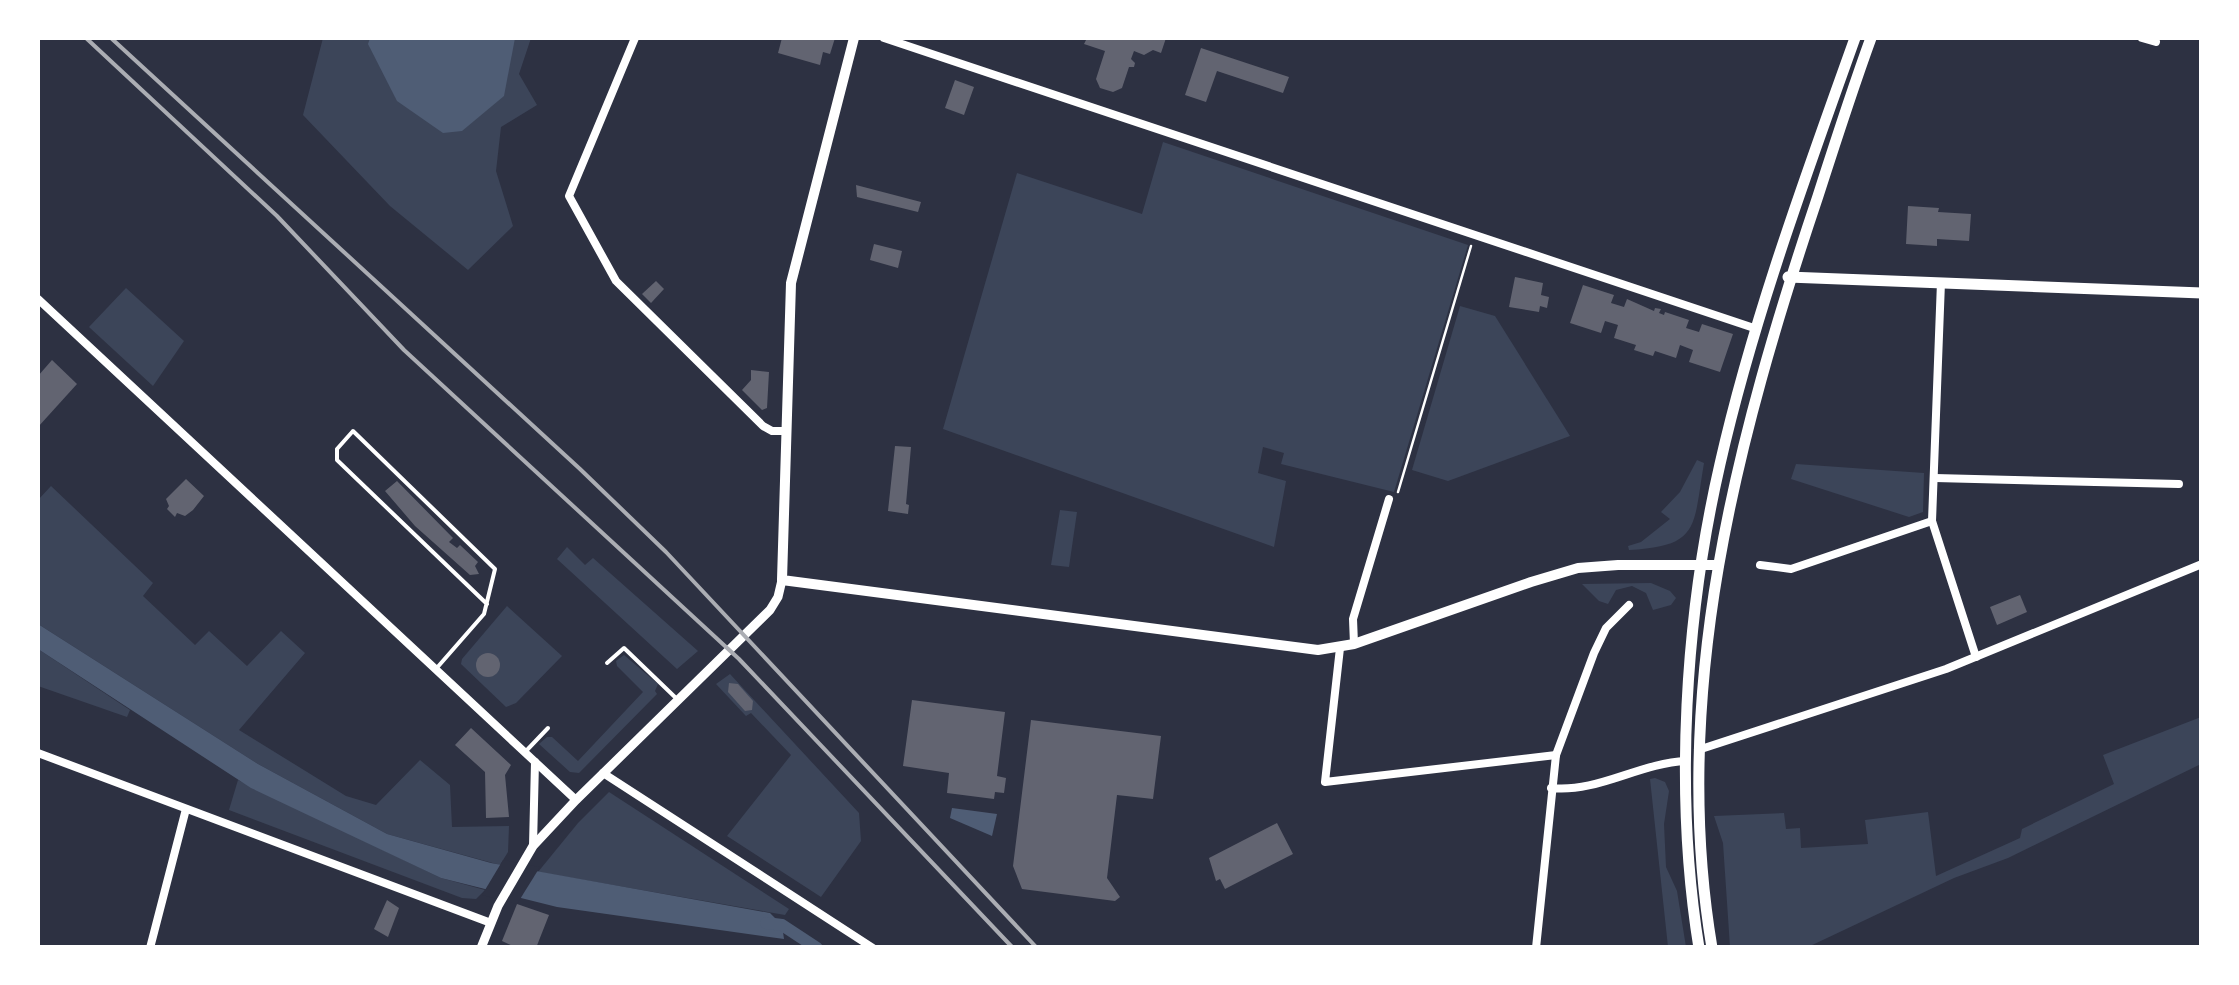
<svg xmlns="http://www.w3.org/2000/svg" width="2239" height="985" viewBox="0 0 2239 985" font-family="'Asap Condensed',sans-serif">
	<rect width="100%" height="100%" fill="#2d3142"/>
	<!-- green -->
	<g fill="#3c4559">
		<polygon points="323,38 531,38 519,74 537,105 501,127 496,171 513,226 468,270 390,206 303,115"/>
		<polygon points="1163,142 1468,245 1394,492 1281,464 1284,453 1263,447 1258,473 1286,481 1274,547 943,429 1017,173 1142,214"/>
		<polygon points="126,288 184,341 153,386 89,327"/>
		<polygon points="1460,306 1495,316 1570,436 1448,481 1412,470"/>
		<path d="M1697,460L1704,463C1693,528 1700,546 1629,550L1628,546L1641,542L1670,519L1661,512L1680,492Z"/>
		<polygon points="1796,464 1924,473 1923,512 1909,517 1791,479"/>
		<polygon points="51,486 153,583 143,596 195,645 209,631 247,666 281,631 305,653 239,730 346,796 376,805 420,760 450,785 452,827 509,826 508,852 500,865 387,834 258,764 38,624 38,500"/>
		<polygon points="1060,510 1077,512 1069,567 1051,565"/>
		<polygon points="567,547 585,565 593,558 698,651 677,669 557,559"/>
		<polygon points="1651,583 1670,591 1676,598 1671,605 1653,610 1646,593 1632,586 1616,590 1608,604 1599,601 1582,584"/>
		<polygon points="507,606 562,656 516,703 506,707 461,664 462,659"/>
		<polygon points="38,649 130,710 127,717 38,686"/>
		<polygon points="624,655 658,684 655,691 657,694 579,773 570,772 539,744 547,737 552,737 578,761 643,692 617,666 616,661"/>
		<polygon points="730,674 859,813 861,841 821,897 727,836 791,755 751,713 746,716 716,684"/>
		<polygon points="2201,717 2201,764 2008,858 1954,878 1808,947 1730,947 1723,843 1714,816 1784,813 1786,829 1800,828 1801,848 1868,844 1865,820 1928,812 1936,876 2020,838 2022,829 2114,784 2103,755"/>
		<polygon points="1655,778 1665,782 1669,791 1664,824 1666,867 1677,891 1686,947 1668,947 1650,779"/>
		<polygon points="238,780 441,878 485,890 476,899 462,898 229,810"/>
		<polygon points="609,792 789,909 785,915 538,872 578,823"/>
	</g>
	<!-- water -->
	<g fill="#4f5d75">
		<polygon points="370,38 515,38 504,96 462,131 443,133 397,101 368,44"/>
		<polygon points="38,624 258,764 387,834 491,863 770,913 782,925 784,939 557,907 441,878 251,788 38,649"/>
		<polygon points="952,808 997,814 992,836 950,818"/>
	</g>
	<!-- pier -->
	<polygon fill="#2d3142" points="503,860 540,867 517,904 482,895"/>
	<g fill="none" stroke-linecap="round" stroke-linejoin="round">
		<!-- canal -->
		<polyline stroke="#4f5d75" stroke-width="12" points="766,923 782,925 817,948"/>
	</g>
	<!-- building -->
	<g fill="#626471">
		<polygon points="782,38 835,38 830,54 823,52 820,65 778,53"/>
		<polygon points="1087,38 1166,38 1161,53 1153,50 1144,55 1134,51 1131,59 1135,63 1134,67 1129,67 1122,88 1113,92 1100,88 1096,79 1105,51 1084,44"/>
		<polygon points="1201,48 1289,77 1283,93 1217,71 1206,102 1185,95"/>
		<polygon points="955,80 974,87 964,115 945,108"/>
		<polygon points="856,185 921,202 918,212 857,197"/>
		<polygon points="1908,206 1939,208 1938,212 1971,214 1969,241 1937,239 1937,246 1906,244"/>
		<polygon points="874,244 902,251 898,268 870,260"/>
		<polygon points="1515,277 1543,283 1541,295 1549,297 1547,308 1540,306 1539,312 1509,307"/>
		<polygon points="656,281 664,289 651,303 642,294"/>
		<polygon points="1583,285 1614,295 1611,303 1624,307 1627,299 1654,311 1655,308 1661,309 1659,313 1664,315 1665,312 1689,320 1686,328 1699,332 1702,324 1733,334 1720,372 1689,362 1693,350 1680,345 1676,358 1655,351 1653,356 1634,350 1636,345 1614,338 1618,325 1605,321 1601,333 1570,323"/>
		<polygon points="52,360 77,384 38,427 38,376"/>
		<polygon points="751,370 769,372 767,408 762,410 742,390 751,380"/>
		<polygon points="895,446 911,447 906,504 909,505 908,514 888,511"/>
		<polygon points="186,479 204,496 193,510 185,516 177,513 175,517 167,509 169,506 166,499"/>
		<polygon points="397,481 453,538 449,542 457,548 460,545 478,562 475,566 479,574 470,575 415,526 385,491"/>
		<polygon points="2020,595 2027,612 1997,625 1990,607"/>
		<circle cx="488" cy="665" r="12"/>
		<polygon points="729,683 738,684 753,701 752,710 745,711 728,692"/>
		<polygon points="912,700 1005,712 997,776 1006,778 1004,793 995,792 994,799 947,793 949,773 903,766"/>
		<polygon points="1031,720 1161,736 1153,799 1117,795 1107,878 1120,897 1115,901 1022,889 1013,866"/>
		<polygon points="471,728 511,765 505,775 509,817 486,818 485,772 455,745"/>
		<polygon points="1277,823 1293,854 1225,889 1220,879 1216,881 1209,858"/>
		<polygon points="387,900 399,908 388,937 374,929"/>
		<polygon points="517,904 549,915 536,948 517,948 502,941"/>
	</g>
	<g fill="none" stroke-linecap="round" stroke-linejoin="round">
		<!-- path -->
		<polyline stroke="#fff" stroke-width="2.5" points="1398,492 1471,246"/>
		<!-- service -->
		<g stroke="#fff" stroke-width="4">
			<polyline points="607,663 624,648 678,700"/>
			<polyline points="435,670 484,614 495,569 353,431 337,449 337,460 487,604"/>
			<polyline points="527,750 548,728"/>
		</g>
		<!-- minor -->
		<g stroke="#fff" stroke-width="8">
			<polyline points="635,38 569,196 616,281 763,426 772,431 785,431"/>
			<polyline points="884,38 1757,329"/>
			<polyline points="2142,38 2156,42"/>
			<polyline points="1941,282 1932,521 1976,657"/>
			<polyline points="38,299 576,800"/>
			<polyline points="1935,478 2179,484"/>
			<polyline points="1760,565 1791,569 1932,521"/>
			<polyline points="1354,644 1353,619 1389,499"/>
			<polyline points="1340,648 1325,782 1556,755"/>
			<polyline points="1698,750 1946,669 2202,564"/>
			<polyline points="38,753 491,923"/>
			<polyline points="603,773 873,948"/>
			<path d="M1551,788C1598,793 1639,763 1686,761"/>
			<polyline points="533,846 535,762"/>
			<polyline points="150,948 186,809"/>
			<polyline points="1536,948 1556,755 1594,653 1606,628 1629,605"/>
		</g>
		<!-- tertiary -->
		<polyline stroke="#fff" stroke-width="9" points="481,948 498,906 533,846 576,800 770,610 778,597 782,580"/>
		<!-- secondary -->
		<polyline stroke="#fff" stroke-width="10" points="854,38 791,283 782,580 1318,650 1354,644 1531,582 1578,568 1618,565 1719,565"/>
		<!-- primary -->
		<g stroke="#fff" stroke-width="11">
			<polyline points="1788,277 2202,293"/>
			<path d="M1699,948C1674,794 1685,616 1720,464C1753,319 1805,178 1855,38"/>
			<path d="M1712,948C1669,692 1737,437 1818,196C1835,143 1852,90 1871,38"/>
		</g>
		<!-- rail -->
		<g stroke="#abadb3" stroke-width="4">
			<polyline points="86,38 277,216 404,350 739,659 1013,948"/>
			<polyline points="111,38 580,469 666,552 1037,948"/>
		</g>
	</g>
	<!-- border -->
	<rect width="2239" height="985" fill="none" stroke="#ffffff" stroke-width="80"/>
</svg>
